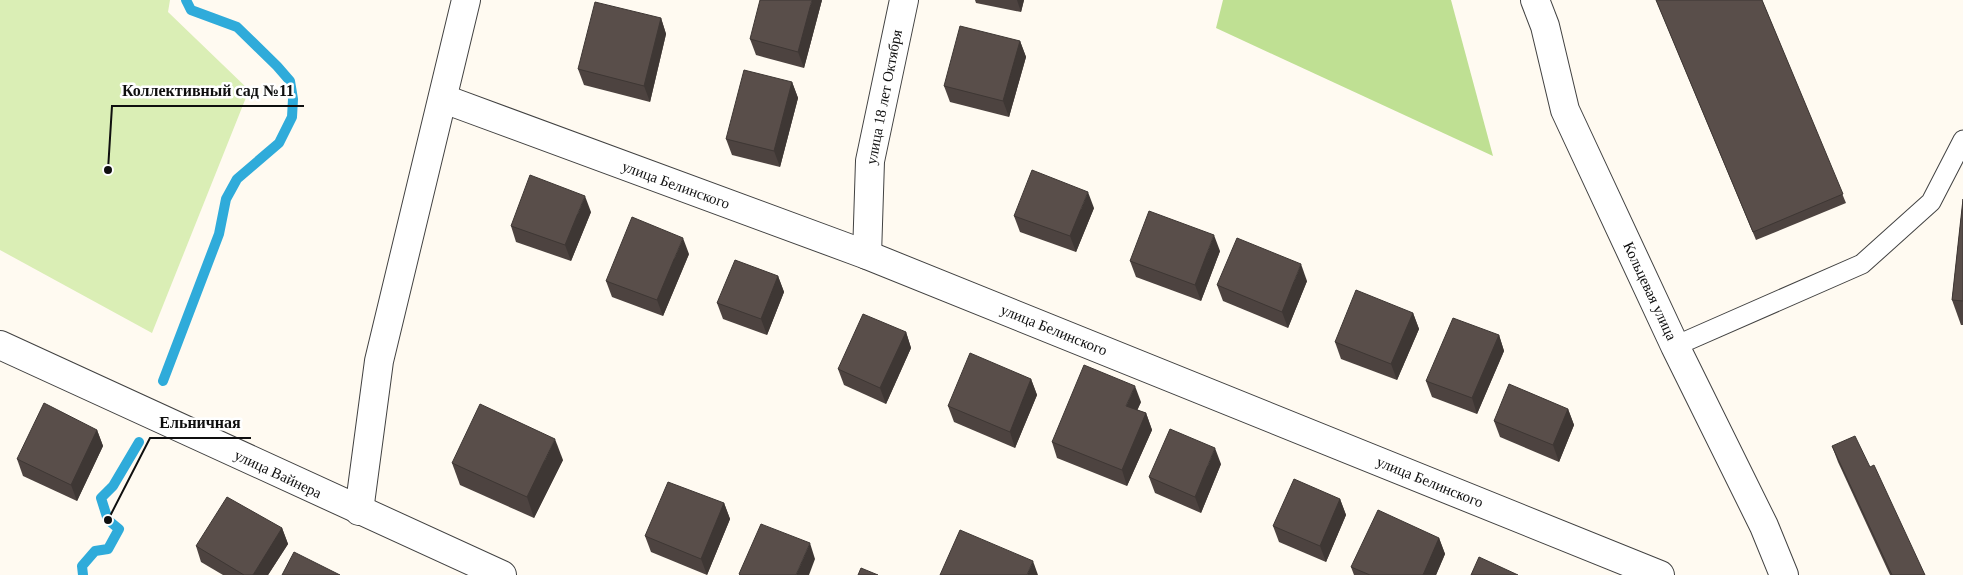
<svg xmlns="http://www.w3.org/2000/svg" width="1963" height="575" viewBox="0 0 1963 575" font-family="Georgia,serif">
	<rect width="100%" height="100%" fill="#fffaf1"/>
	<!-- green -->
	<polygon fill="#daeeb5" points="0,0 170,0 168,12 249,90 152,333 0,250"/>
	<!-- forest -->
	<polygon fill="#bfe093" points="1223,0 1451,0 1493,156 1216,28"/>
	<g fill="none" stroke-linecap="round" stroke-linejoin="round">
		<!-- stream -->
		<g stroke="#2fabda" stroke-width="10">
			<polyline points="163,381 219,234 226,199 237,179 279,143 292,117 293,99 290,81 277,66 237,27 191,10 186,0"/>
			<polyline points="83,575 82,566 95,551 108,549 119,529 108,520 101,498 113,486 139,442"/>
		</g>
		<defs>
			<polyline id="service" points="1675,346 1862,264 1931,202 1963,140"/>
			<g id="minor">
				<polyline points="444,99 867,255 1660,575"/>
				<polyline points="867,255 870,161 904,0"/>
				<polyline points="0,345 502,575"/>
				<polyline points="359,511 379,361 466,0"/>
			</g>
			<polyline id="tertiary" points="1535,0 1545,26 1565,110 1675,346 1764,526 1784,575"/>
		</defs>
		<!-- service casing -->
		<use href="#service" stroke="#424242" stroke-width="21"/>
		<!-- minor casing -->
		<use href="#minor" stroke="#424242" stroke-width="30"/>
		<!-- tertiary casing -->
		<use href="#tertiary" stroke="#424242" stroke-width="30"/>
		<!-- service -->
		<use href="#service" stroke="#fff" stroke-width="19"/>
		<!-- minor -->
		<use href="#minor" stroke="#fff" stroke-width="28"/>
		<!-- tertiary -->
		<use href="#tertiary" stroke="#fff" stroke-width="28"/>
	</g>
	<!-- wall -->
	<g fill="#4d4340">
		<polygon points="822,0 804,68 756,55 750,39"/>
		<polygon points="975,0 1024,0 1021,12 976,3"/>
		<polygon points="1656,0 1762,0 1846,203 1756,240"/>
		<polygon points="661,18 666,34 650,102 584,85 578,69"/>
		<polygon points="1020,41 1026,57 1009,117 950,102 944,86"/>
		<polygon points="792,82 798,98 780,167 732,155 726,139"/>
		<polygon points="1963,199 1963,325 1961,325 1952,300"/>
		<polygon points="1094,208 1076,252 1020,232 1014,216"/>
		<polygon points="591,212 571,261 516,242 511,226"/>
		<polygon points="1220,251 1201,301 1136,277 1130,261"/>
		<polygon points="689,254 663,316 612,297 606,281"/>
		<polygon points="778,276 784,292 767,335 723,319 717,303"/>
		<polygon points="1307,281 1288,328 1223,301 1217,285"/>
		<polygon points="1413,313 1419,329 1397,380 1341,359 1335,342"/>
		<polygon points="906,332 911,348 886,404 844,385 838,369"/>
		<polygon points="1499,335 1504,351 1477,414 1432,397 1426,381"/>
		<polygon points="1031,379 1037,395 1015,448 954,422 948,406"/>
		<polygon points="1141,402 1137,410 1146,413 1152,430 1127,486 1057,458 1052,442"/>
		<polygon points="1568,409 1574,425 1559,462 1500,437 1494,421"/>
		<polygon points="97,430 103,446 77,501 23,476 17,459"/>
		<polygon points="1832,446 1870,467 1925,575 1890,575 1838,462"/>
		<polygon points="563,460 534,518 460,485 452,463"/>
		<polygon points="1221,464 1201,513 1155,493 1149,477"/>
		<polygon points="1340,499 1346,515 1326,562 1279,542 1273,526"/>
		<polygon points="724,503 730,519 707,575 651,552 645,536"/>
		<polygon points="282,528 288,544 268,575 223,575 201,562 196,546"/>
		<polygon points="1439,538 1445,554 1436,575 1354,575 1351,567"/>
	</g>
	<!-- shaded-wall -->
	<g fill="#3e3734">
		<polygon points="812,0 822,0 804,68 798,52"/>
		<polygon points="1017,0 1024,0 1021,12"/>
		<polygon points="661,18 666,34 650,102 644,86"/>
		<polygon points="1020,41 1026,57 1009,117 1003,101"/>
		<polygon points="792,82 798,98 780,167 774,151"/>
		<polygon points="1088,192 1094,208 1076,252 1070,236"/>
		<polygon points="585,196 591,212 571,261 565,245"/>
		<polygon points="1214,235 1220,251 1201,301 1195,285"/>
		<polygon points="683,238 689,254 663,316 657,300"/>
		<polygon points="1301,264 1307,281 1288,328 1282,312"/>
		<polygon points="778,276 784,292 767,335 761,319"/>
		<polygon points="1413,313 1419,329 1397,380 1391,364"/>
		<polygon points="906,332 911,348 886,404 880,388"/>
		<polygon points="1499,335 1504,351 1477,414 1472,398"/>
		<polygon points="1031,379 1037,395 1015,448 1010,432"/>
		<polygon points="1135,386 1141,402 1132,422 1126,406"/>
		<polygon points="1568,409 1574,425 1559,462 1553,445"/>
		<polygon points="1146,413 1152,430 1127,486 1122,470"/>
		<polygon points="97,430 103,446 77,501 71,485"/>
		<polygon points="555,439 563,460 534,518 527,497"/>
		<polygon points="1215,448 1221,464 1201,513 1195,497"/>
		<polygon points="1340,499 1346,515 1326,562 1320,546"/>
		<polygon points="724,503 730,519 707,575 701,559"/>
		<polygon points="282,528 288,544 268,575 253,575"/>
		<polygon points="1439,538 1445,554 1436,575 1423,575"/>
		<polygon points="810,543 815,559 809,575 796,575"/>
		<polygon points="1033,561 1038,575 1027,575"/>
	</g>
	<!-- building -->
	<g fill="#594e4a" stroke="#3e3734">
		<polygon points="760,0 812,0 798,52 750,39"/>
		<polygon points="1656,0 1762,0 1843,194 1753,232"/>
		<polygon points="595,2 661,18 644,86 578,69"/>
		<polygon points="960,26 1020,41 1003,101 944,86"/>
		<polygon points="744,70 792,82 774,151 726,139"/>
		<polygon points="1032,170 1088,192 1070,236 1014,216"/>
		<polygon points="530,175 585,196 565,245 511,226"/>
		<polygon points="1963,199 1963,301 1952,300"/>
		<polygon points="1149,211 1214,235 1195,285 1130,261"/>
		<polygon points="632,217 683,238 657,300 606,281"/>
		<polygon points="1237,238 1301,264 1282,312 1217,285"/>
		<polygon points="735,260 778,276 761,319 717,303"/>
		<polygon points="1356,290 1413,313 1391,364 1335,342"/>
		<polygon points="863,314 906,332 880,388 838,369"/>
		<polygon points="1453,318 1499,335 1472,398 1426,381"/>
		<polygon points="970,353 1031,379 1010,432 948,406"/>
		<polygon points="1084,365 1135,386 1126,406 1146,413 1122,470 1052,442"/>
		<polygon points="1509,384 1568,409 1553,445 1494,421"/>
		<polygon points="44,403 97,430 71,485 17,459"/>
		<polygon points="480,404 555,439 527,497 452,463"/>
		<polygon points="1170,429 1215,448 1195,497 1149,477"/>
		<polygon points="1855,436 1870,467 1874,465 1925,575 1892,575 1832,446"/>
		<polygon points="1294,479 1340,499 1320,546 1273,526"/>
		<polygon points="668,482 724,503 701,559 645,536"/>
		<polygon points="227,497 282,528 253,575 244,575 196,546"/>
		<polygon points="1378,510 1439,538 1423,575 1370,575 1351,567"/>
		<polygon points="761,524 810,543 796,575 740,575 739,574"/>
		<polygon points="960,530 1033,561 1027,575 940,575"/>
		<polygon points="294,552 340,575 282,575"/>
		<polygon points="1479,557 1518,575 1471,575"/>
		<polygon points="861,568 878,575 858,575"/>
	</g>
	<g text-anchor="middle" stroke-width="5" stroke-linejoin="round" paint-order="stroke">
		<!-- street labels -->
		<g font-size="15" fill="#0f0f0f" stroke="#fff">
			<text transform="translate(884 97) rotate(-79)" y="5">улица 18 лет Октября</text>
			<text transform="translate(676 185) rotate(20)" y="5">улица Белинского</text>
			<text transform="translate(1650 291) rotate(65)" y="5">Кольцевая улица</text>
			<text transform="translate(1054 330) rotate(22)" y="5">улица Белинского</text>
			<text transform="translate(278 474) rotate(25)" y="5">улица Вайнера</text>
			<text transform="translate(1430 482) rotate(22)" y="5">улица Белинского</text>
		</g>
	</g>
	<!-- callouts -->
	<path fill="none" stroke="#0f0f0f" stroke-width="2" d="M108 170L112 106H304M108 520L150 438H251"/>
	<g fill="#0f0f0f" stroke="#fff" stroke-width="2">
		<circle cx="108" cy="170" r="5"/>
		<circle cx="108" cy="520" r="5"/>
	</g>
	<g font-size="16" text-anchor="middle" font-weight="bold" fill="#0f0f0f" stroke="#fff" stroke-width="5" stroke-linejoin="round" paint-order="stroke">
		<text x="208" y="96">Коллективный сад №11</text>
		<text x="200" y="428">Ельничная</text>
	</g>
</svg>
